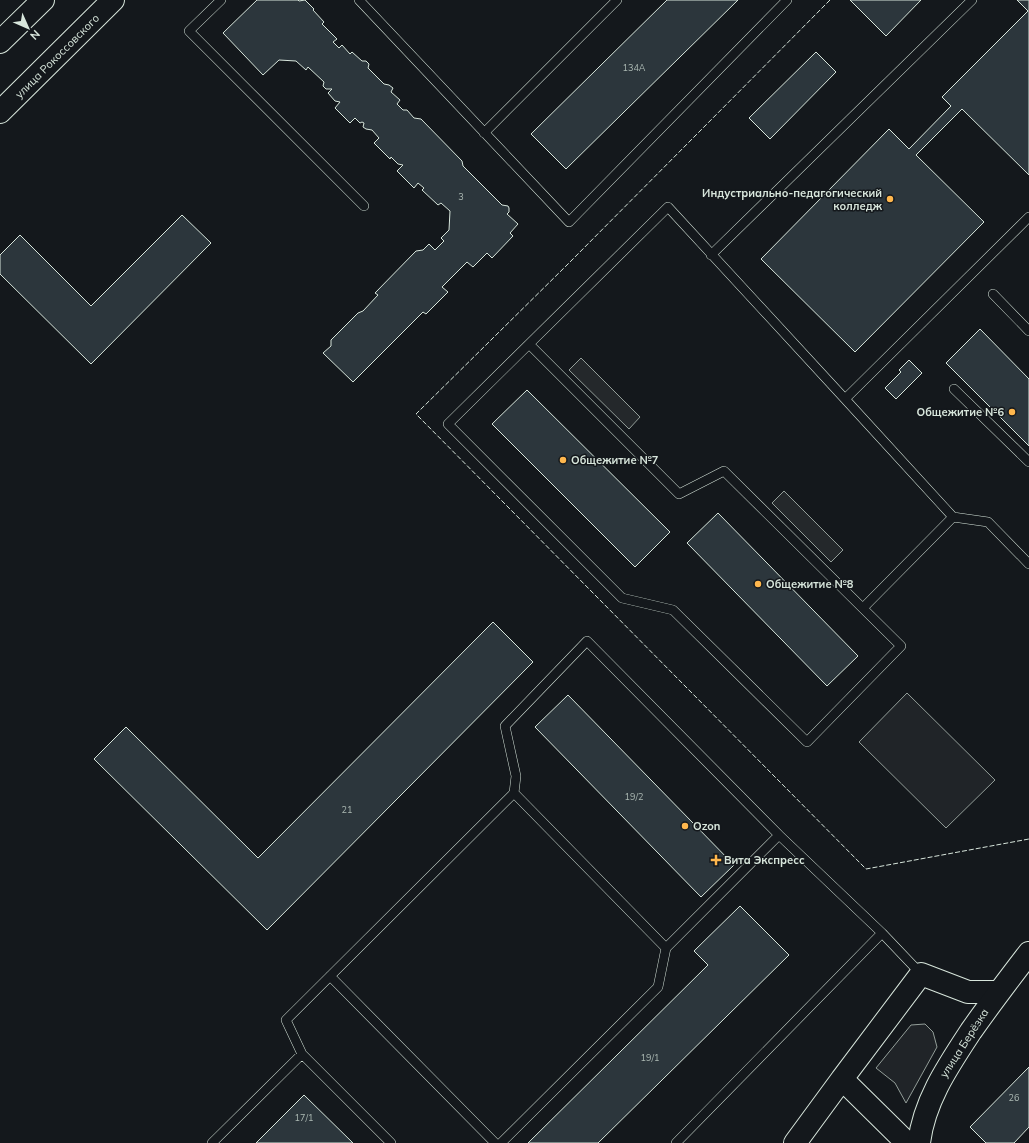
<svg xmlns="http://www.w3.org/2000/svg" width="1029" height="1143" font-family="Mulish,sans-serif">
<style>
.green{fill:#202428;stroke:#939e99}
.parking{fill:#24282b;stroke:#939e99}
.building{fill:#2c363c;stroke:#d8e6dc}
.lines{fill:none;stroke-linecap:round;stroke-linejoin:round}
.service-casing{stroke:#d8e6dc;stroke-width:10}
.tertiary-casing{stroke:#d8e6dc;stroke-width:24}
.secondary-casing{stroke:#d8e6dc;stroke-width:24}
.service{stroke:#14181c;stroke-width:9}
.tertiary{stroke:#14181c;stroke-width:22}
.secondary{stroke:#14181c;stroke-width:22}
.fence{stroke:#d8e6dc;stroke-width:1;stroke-dasharray:5 2;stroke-linecap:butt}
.poi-dot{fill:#ffb74d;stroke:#14181c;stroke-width:1.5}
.labels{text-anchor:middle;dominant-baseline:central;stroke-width:3;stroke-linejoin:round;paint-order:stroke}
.number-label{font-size:9px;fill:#adbab4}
.street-label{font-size:11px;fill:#d8e6dc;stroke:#14181c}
.poi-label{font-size:11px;font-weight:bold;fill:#d8e6dc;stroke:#14181c;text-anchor:start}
</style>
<rect width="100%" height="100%" fill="#14181c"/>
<path class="green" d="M907,693L995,780L946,828L859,742Z
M925,1024L933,1032L937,1047L906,1103L895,1083L876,1068L911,1025Z"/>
<path class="parking" d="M581,358L640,417L629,429L569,370Z
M784,491L843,550L831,562L772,503Z"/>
<path class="building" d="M257,0H298L299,1L305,0L314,9L313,10L324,22L322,24L337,39L333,42L339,48L342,45L350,54L352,52L362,61H366L369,64L368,68L384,84L389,85L393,88L391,92L400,100L397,104L403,110H407L414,118L421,119L462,161L463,166L502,205L508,206L509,208V212L507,214L518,224L510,233L513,236L492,258L487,253L473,267L467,262L442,287L448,292L426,314L423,312L353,382L323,353L331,346V340L358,313L363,311L378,295L375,293L416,251L423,250L429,244L435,250L444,241L441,238L449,230L450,211L441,203L438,205L422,190L424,188L418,183L414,188L397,171L403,165L398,164L391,157L390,159L374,143L379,138L372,130L366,129L363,127L364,123L362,122L360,123L355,118L350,123L335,108L340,102L335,101L328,93L332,89H326L323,86L324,82L308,67L306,70L296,61L279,60L263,75L223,33Z
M667,0H738L566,169L531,134Z
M850,0H921L886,36Z
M1017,0H1029V175L962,109L916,155L984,222L855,352L761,259L889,129L909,149L951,106L942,97L1028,11Z
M816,52L836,72L770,139L749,118Z
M182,215L211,243L91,364L0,274V255L20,235L91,306Z
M980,329L1029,379V446L946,363Z
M909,360L922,373L896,399L885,388L901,372L899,370Z
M527,390L670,532L635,567L492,424Z
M718,513L858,656L827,686L687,543Z
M493,622L533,662L267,930L94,759L126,727L258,858Z
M568,695L734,865L701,897L535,727Z
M740,906L789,955L598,1143H528L708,965L694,951Z
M1029,1067V1127L1014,1143H986L970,1127Z
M304,1095L353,1143H256Z"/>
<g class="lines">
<defs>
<path id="service" d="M221,0L189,31L364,206
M359,0L569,222L787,0
M484,133L617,0
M711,255L972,0
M993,294L1029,331
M529,344L679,494L724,471L901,646L807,742L673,610L622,598L448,424L668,207L845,399L1029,217
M954,389L1029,462
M845,399L953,517L988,522L1029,564
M863,608L953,517
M514,793L666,948
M330,976L495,1143
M212,1143L302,1054
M391,1143L302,1054L286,1020L514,793L516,776L505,726L587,641L779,835L882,933L921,974
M501,1143L658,987L666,948L779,835
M676,1143L882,933"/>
<path id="tertiary" d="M795,1143L842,1079
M907,1143L842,1079L921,974L968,992H998"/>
<path id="secondary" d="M0,42L43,0
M0,112L113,0
M919,1143C924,1101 948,1066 971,1031C990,1004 1009,979 1029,953"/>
</defs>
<use href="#service" class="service-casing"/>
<use href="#tertiary" class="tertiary-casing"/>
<use href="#secondary" class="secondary-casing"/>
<use href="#service" class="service"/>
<use href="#tertiary" class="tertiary"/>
<use href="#secondary" class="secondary"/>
<path class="fence" d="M830,0L568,264L416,414L866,869L1029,839"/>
</g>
<g class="poi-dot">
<circle cx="890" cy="199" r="4"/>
<circle cx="1012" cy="412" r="4"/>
<circle cx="563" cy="460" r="4"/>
<circle cx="758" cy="584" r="4"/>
<circle cx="685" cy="826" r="4"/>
<path d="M714 854h4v4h4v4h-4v4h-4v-4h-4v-4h4z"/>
</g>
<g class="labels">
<g class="number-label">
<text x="634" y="67">134А</text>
<text x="461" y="196">3</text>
<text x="634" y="796">19/2</text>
<text x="347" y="809">21</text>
<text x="650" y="1057">19/1</text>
<text x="1014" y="1097">26</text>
<text x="304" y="1117">17/1</text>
</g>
<g class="street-label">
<text transform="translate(57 56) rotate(-45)">улица Рокоссовского</text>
<text transform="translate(964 1043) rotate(-57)">улица Берёзка</text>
</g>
<g class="poi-label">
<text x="882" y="193" text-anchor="end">Индустриально-педагогический<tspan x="882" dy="13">колледж</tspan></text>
<text x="1004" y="412" text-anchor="end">Общежитие №6</text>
<text x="571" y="460">Общежитие №7</text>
<text x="766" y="584">Общежитие №8</text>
<text x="693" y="826">Ozon</text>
<text x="724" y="860">Вита Экспресс</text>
</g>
</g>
<g transform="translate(28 28) rotate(135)" stroke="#14181c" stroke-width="3" paint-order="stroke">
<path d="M0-3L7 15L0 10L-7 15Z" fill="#d8e6dc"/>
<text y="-6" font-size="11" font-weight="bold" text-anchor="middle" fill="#d8e6dc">N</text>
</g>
</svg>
